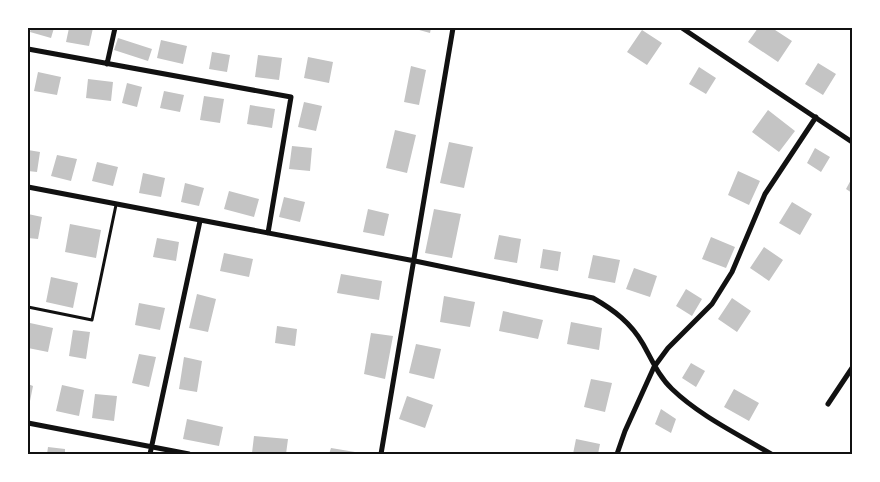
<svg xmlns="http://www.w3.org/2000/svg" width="880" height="482" font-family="Mulish,sans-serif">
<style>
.building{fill:#c4c4c4}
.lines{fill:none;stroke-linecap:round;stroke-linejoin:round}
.service{stroke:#111;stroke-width:3}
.minor{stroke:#111;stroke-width:5}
.neatline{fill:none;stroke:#111;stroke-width:2}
</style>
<rect width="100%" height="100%" fill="#fff"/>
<path class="building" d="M31,28H54L51,38L30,32Z
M69,28H93L89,46L66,42Z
M412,28H431L430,33Z
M758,28H772L792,41L778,62L748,42Z
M642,30L662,43L647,65L627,52Z
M118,38L152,49L148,61L114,50Z
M161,40L187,46L183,64L157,58Z
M212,52L230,55L227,72L209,69Z
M258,55L282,58L279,80L255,77Z
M308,57L333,62L329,83L304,78Z
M818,63L836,74L823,95L805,84Z
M411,66L426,70L419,105L404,102Z
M699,67L716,78L706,94L689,84Z
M38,72L61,77L57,95L34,91Z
M88,79L113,82L111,101L86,98Z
M127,83L142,87L137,107L122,103Z
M164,91L184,95L180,112L160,108Z
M204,96L224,99L220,123L200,120Z
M304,102L322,106L316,131L298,127Z
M250,105L275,109L272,128L247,124Z
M768,110L795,131L779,152L752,132Z
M395,130L416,135L407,173L386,168Z
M449,142L473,147L464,188L440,183Z
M292,146L312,148L310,171L289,169Z
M815,148L830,157L821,172L807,163Z
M28,150L40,152L37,172L28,171Z
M57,155L77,159L71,181L51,176Z
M97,162L118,167L113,186L92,181Z
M738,171L760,181L749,205L728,195Z
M143,173L165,178L161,197L139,193Z
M852,178V193L846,189Z
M185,183L204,188L199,206L181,202Z
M229,191L259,199L254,217L224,209Z
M284,197L305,202L300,222L279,217Z
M792,202L812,214L800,235L779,223Z
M368,209L389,214L384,236L363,232Z
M434,209L461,214L452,258L425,253Z
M28,214L42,217L38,239L28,238Z
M70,224L101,230L96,258L65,252Z
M499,235L521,239L517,263L494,259Z
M711,237L735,247L726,268L702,259Z
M157,238L179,242L176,261L153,257Z
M764,247L783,260L769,281L750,268Z
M543,249L561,252L558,271L540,268Z
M224,253L253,259L249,277L220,271Z
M593,255L620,260L615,283L588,278Z
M634,268L657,276L650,297L626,289Z
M341,274L382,281L379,300L337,293Z
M51,277L78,283L73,308L46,302Z
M686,289L702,299L692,316L676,306Z
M197,294L216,299L208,332L189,328Z
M444,296L475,302L470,327L440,322Z
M732,298L751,311L737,332L718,319Z
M139,303L165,308L160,330L135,325Z
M503,311L543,320L538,339L499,331Z
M571,322L602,328L599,350L567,344Z
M30,323L53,328L48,352L28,348Z
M277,326L297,329L295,346L275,343Z
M73,330L90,332L86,359L69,356Z
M371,333L393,336L385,379L364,374Z
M416,344L441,349L434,379L409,373Z
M139,354L156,357L149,387L132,383Z
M184,357L202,361L197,392L179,389Z
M691,363L705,371L696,387L682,378Z
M591,379L612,383L605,412L584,407Z
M28,384L33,386L29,406L28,405Z
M62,385L84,390L79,416L56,411Z
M734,389L759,403L749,421L724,407Z
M95,394L117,396L114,421L92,418Z
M407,396L433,405L425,428L399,419Z
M661,409L676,419L671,433L655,424Z
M187,419L223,427L219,446L183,439Z
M254,436L288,439L286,454L252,453Z
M576,439L600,444L598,454H573Z
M48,447L65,449V454H47Z
M331,448L355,452L354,454H329Z"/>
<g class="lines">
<path class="service" d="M28,307L92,320L116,205"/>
<path class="minor" d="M682,28L852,142
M28,49L291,97L268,233
M107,64L115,28
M28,187L415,261L593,298C614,310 631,323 643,344C652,360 659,377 672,389C700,416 738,434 771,454
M828,404L852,368
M28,423L189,454
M150,454L200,221
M381,454L453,28
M617,454L625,431L654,367L668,348L712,304L732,272L765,194L816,117"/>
</g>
<rect width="880" height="482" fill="none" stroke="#ffffff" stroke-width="58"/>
<rect x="29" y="29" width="822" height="424" class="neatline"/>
</svg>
